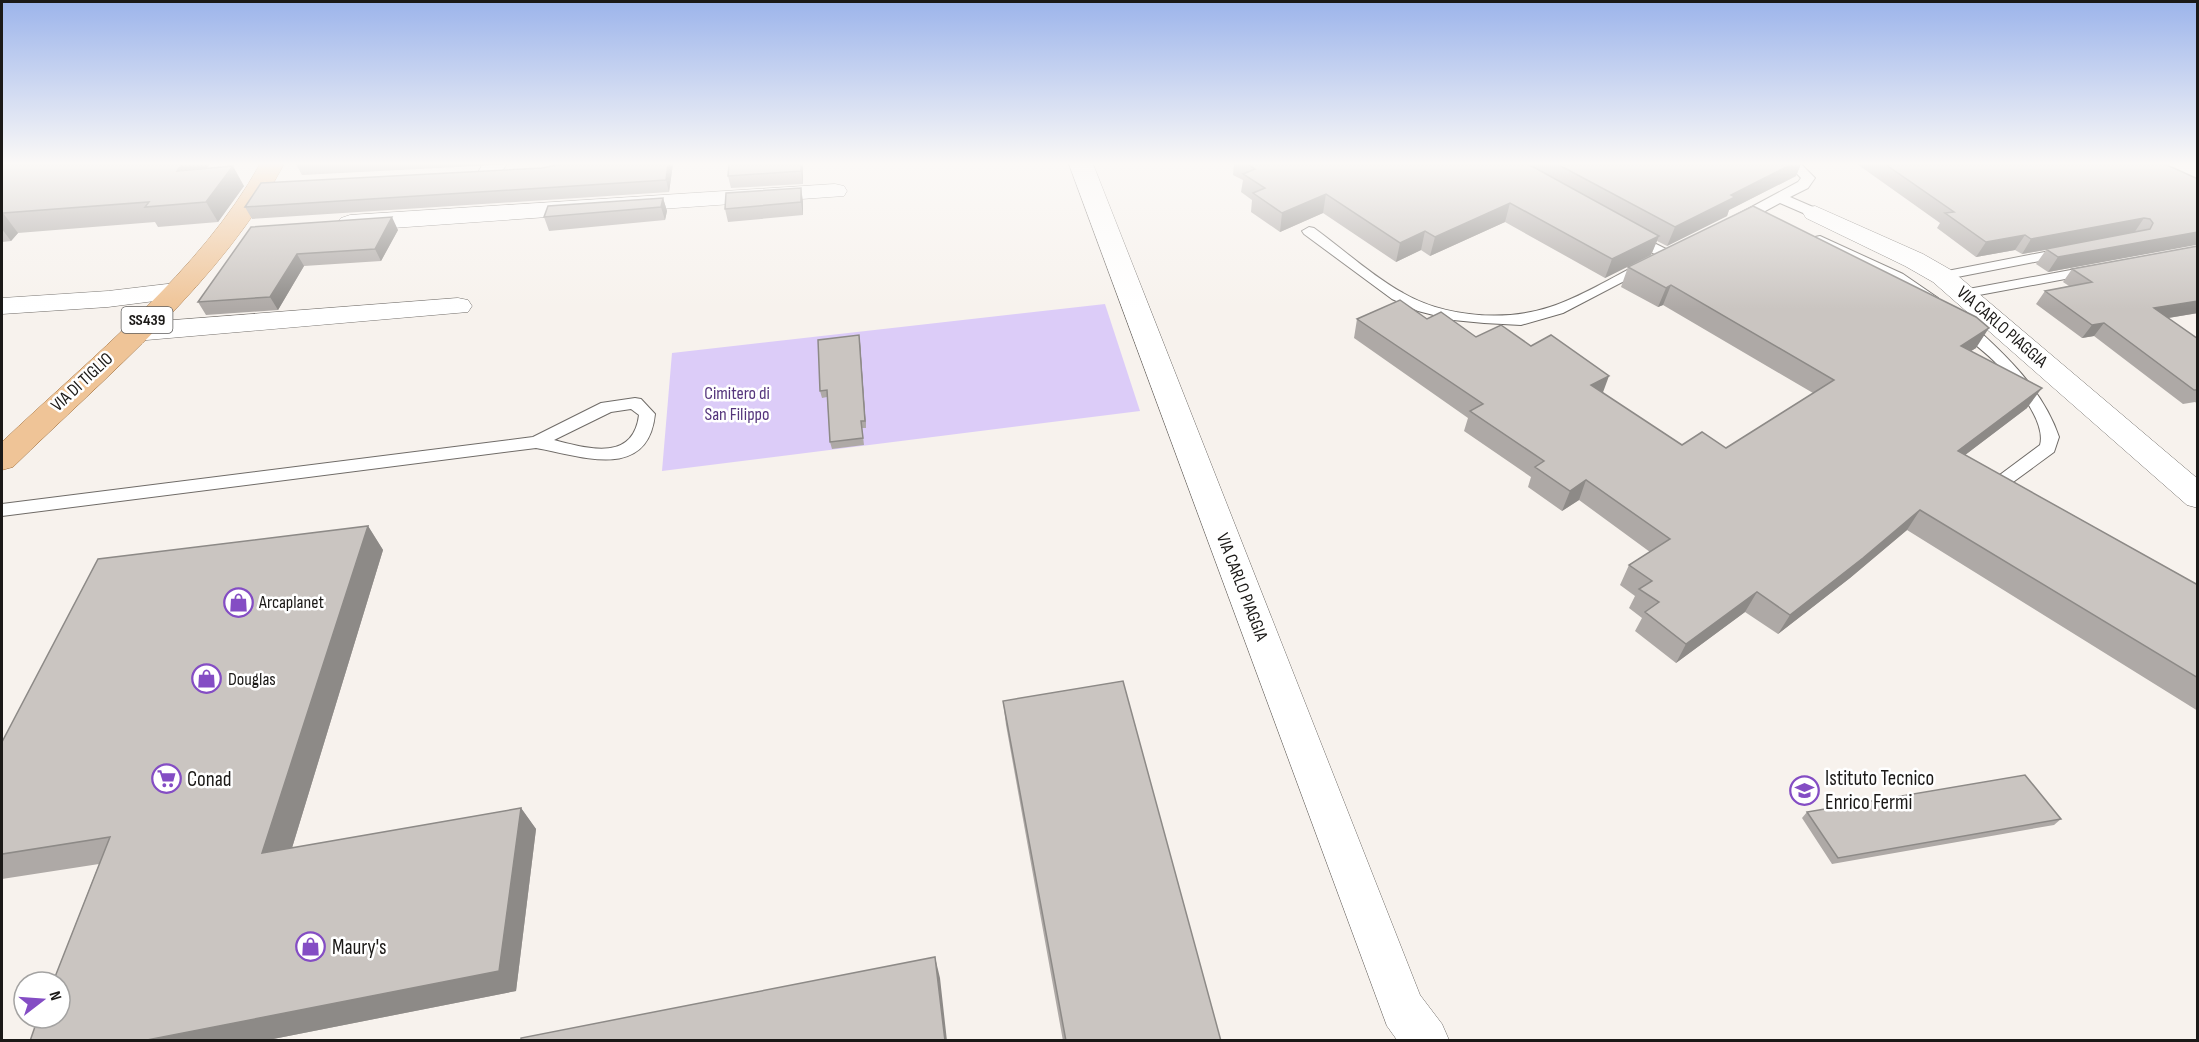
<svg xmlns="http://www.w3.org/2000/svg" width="2199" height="1042" font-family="'Sofia Sans Condensed',sans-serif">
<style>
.green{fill:#dcccf8}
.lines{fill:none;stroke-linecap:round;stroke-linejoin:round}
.service-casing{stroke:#6f6b67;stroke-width:2}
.minor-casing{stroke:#6f6b67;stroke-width:1}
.tertiary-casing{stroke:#6f6b67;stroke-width:1}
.primary-casing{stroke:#9e6f3d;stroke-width:1}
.service{fill:#fff;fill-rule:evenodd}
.minor{fill:#fff;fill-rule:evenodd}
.tertiary{fill:#fff;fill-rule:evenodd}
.primary{fill:#efc497;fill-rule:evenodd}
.wall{fill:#aea9a6}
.shaded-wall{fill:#8d8a87}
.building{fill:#cac5c1;stroke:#8d8a87;stroke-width:1.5}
.labels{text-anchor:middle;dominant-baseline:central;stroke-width:5;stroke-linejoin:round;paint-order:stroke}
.shield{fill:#fff;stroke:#5f5e5d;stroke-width:1.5}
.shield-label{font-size:16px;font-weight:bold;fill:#1b1917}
.street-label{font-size:18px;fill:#1b1917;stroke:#fff}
.park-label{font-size:18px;fill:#55357c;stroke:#fff}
.poi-label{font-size:18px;fill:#1b1917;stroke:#fff;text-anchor:start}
.near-poi-label{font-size:21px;fill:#1b1917;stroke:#fff;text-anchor:start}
</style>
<rect width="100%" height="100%" fill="#f7f2ed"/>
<path class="green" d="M1105,304L1140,411L662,471L672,353Z"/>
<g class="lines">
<defs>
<path id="service" d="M1788,164H1801L1815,178L1808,188L1790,197L1820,210L1822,213L1820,216H1810L1780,203L1743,223H1733L1731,220L1733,217L1798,182L1801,178Z
M1309,227L1314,228C1343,249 1372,276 1403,293C1444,317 1505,322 1550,307C1579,298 1613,277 1641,263H1651L1653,266L1563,313L1521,325L1484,323L1453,320L1418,311L1392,299L1304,234L1302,231Z
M1632,232L1672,252L1674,255L1667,259L1662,258L1627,239L1625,236Z
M1820,236L1903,274L1938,298L1931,302L1926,301L1893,280L1815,243L1813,240L1815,237Z
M2065,248L2072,252L2070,255L1942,280L1935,276L1942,272Z
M2092,266L2097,267L2099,270L2097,273L1963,298L1956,294L1963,290Z
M1964,320L1969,322C2006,355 2043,390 2059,437L2054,452L2009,485H1997L1994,481L1997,477L2040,445C2047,421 2011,378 1994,361C1982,349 1966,339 1956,325Z
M635,398L641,399L655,414C648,483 578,455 536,448L2,516V504L533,437L601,403ZM631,409L639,415C633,463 586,448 554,440L611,412Z"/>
<path id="minor" d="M483,164H507L497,179L489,181L481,179L477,174Z
M835,184L844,186L847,191L844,196L350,231L341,228L337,223L341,218L350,215Z
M1815,206L1923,254L1951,270L2198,479V508L2187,505L1933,282L1905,266L1806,218L1803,213L1806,208Z
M176,283L186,285L189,291L186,297L108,307L2,314V298L108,291Z
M458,298L468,300L472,306L468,312L135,341L125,338L121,332L125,326L135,323Z"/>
<path id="tertiary" d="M1069,164H1093L1420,995L1442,1024L1449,1040H1397L1387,1026Z"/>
<path id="primary" d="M260,164H284C224,279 106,376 13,467L2,470V442C90,358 201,271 260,164Z"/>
</defs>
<use href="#service" class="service-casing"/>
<use href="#minor" class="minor-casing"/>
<use href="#tertiary" class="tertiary-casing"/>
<use href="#primary" class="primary-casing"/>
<use href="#service" class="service"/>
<use href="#minor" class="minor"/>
<use href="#tertiary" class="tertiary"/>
<use href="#primary" class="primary"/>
</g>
<path class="wall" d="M2,164H210L206,168L244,186L218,222L158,227L155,222L18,233L11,241L2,242Z
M296,164H514L302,175Z
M673,164L669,192L252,219L245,207Z
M803,164V184L731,188L728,176Z
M1233,164H1528L1530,165V164H1801L1796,176L1729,210L1727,216L1667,246L1657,241L1651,255L1605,278L1505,222L1430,256L1421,250L1396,262L1323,213L1280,232L1251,212L1252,200L1241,192L1243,180L1233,175L1234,165Z
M1857,164H2165L2198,179V244L2048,272L2036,264L2046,250L2022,254L2015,250L1976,257L1937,228L1940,223Z
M663,198L667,211L665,220L549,231L544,217Z
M803,201V215L728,222L725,209Z
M251,227L398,230L381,261L304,266L278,310L206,315L198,302Z
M2198,246V313L2168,318L2198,339V404L2195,402L2183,404L2094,336L2082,338L2036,304L2045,291L2069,286L2063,282L2072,269Z
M1628,267L1976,348L1971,351L2027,408L1965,455L2198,585V711L1907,530L1850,578L1778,634L1745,612L1676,663L1635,631L1642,618L1629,608L1635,596L1620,585L1629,565L1650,552L1579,500L1562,511L1528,487L1531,477L1464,431L1468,418L1354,338L1357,319H1427L1476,337L1602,393L1682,445L1726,448L1813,393L1663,305L1658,307L1621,287Z
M860,342L866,428H862L864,445L832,449L830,442L827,397L822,398L820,391Z
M368,526L383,550L292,848L521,808L536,829L516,991L263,1041H30L99,864L2,879V742Z
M1003,701L1221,1041H1063L1006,725Z
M1807,812L2061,819L2054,825L1832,864L1802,818Z"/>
<path class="shaded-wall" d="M182,164H210L188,190L177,171Z
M668,164H673L669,192L666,180Z
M801,164H803V184L801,171Z
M1792,164H1801L1796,176L1729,210L1727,216L1667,246L1675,227L1731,195Z
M233,166L244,186L218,222L206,202Z
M801,188L803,201V215L801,202Z
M1326,194L1323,213L1280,232L1282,213Z
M663,198L667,211L665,220L661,207Z
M1510,203L1505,222L1430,256L1435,237Z
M3,213L18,233L11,241L2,229V215Z
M392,217L398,230L381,261L375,249Z
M2144,218L2134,233L2022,254L2031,239Z
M1425,231L1421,250L1396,262L1400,243Z
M2198,232V244L2196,245L2048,272L2058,257Z
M2025,235L2015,250L1976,257L1986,242Z
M1659,236L1651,255L1605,278L1612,259Z
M297,254L304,266L278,310L270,297Z
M1671,285L1663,305L1658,307L1666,288Z
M2198,301V313L2144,322L2154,308Z
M2104,323L2094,336L2082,338L2092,325Z
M1989,328L1976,348L1948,365L1961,346Z
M859,335L860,342L866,428L865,421Z
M1609,376L1602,395L1591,385Z
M2042,388L2027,408L1944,471L1958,451Z
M1586,480L1579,500L1562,511L1570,491Z
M1920,510L1907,530L1850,578L1778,634L1790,615Z
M368,526L383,550L284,874L262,853Z
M1757,592L1745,612L1676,663L1686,644Z
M521,808L536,829L516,991L263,1041H142Z
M935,957L940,978L947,1041H945Z"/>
<path class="building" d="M2,164H182L177,171L233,166L206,202L145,207L149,202L3,213L2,215Z
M561,164H668L666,180L245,207L261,183L542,168Z
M729,164H801V171L728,176Z
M1247,164H1528L1659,236L1612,259L1510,203L1435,237L1425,231L1400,243L1326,194L1282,213L1253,193L1265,188L1243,174L1255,169Z
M1557,164H1792L1731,195L1735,197L1675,227Z
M1885,164H2165L2198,179V232L2058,257L2046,249L2150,229L2153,223L2150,219L2144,218L2031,239L2025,235L1986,242L1945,213L1954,212Z
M801,188V202L725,209L726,193Z
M663,198L661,207L544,217L548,206Z
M1753,206L1976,317L1989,328L1961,346L2042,388L1958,451L2198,585V678L1920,510L1863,558L1790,615L1757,592L1686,644L1645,612L1659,602L1639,589L1652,581L1629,565L1670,539L1586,480L1570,491L1535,467L1544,461L1470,411L1483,404L1357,319L1400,300L1427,319L1441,312L1476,337L1501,325L1531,346L1551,335L1609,376L1591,385L1682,445L1702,432L1726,448L1834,380L1671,285L1666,288L1628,267Z
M392,217L375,249L297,254L270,297L198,302L251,227Z
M2198,246V301L2154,308L2198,339V390H2194L2104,323L2092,325L2045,291L2092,282L2072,269Z
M859,335L865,421H861L863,438L830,442L827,390L820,391L818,340Z
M368,526L262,853L521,808L499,971L142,1041H30L38,1018H60V982H53L110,837L2,854V742L98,559Z
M1123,681L1221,1041H1066L1003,701Z
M2025,775L2061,819L1838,858L1807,812Z
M935,957L945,1041H521V1038Z"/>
<linearGradient id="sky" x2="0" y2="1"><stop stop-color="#9cb4eb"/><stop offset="0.53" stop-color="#fbf9f7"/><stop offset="1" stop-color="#fbf9f7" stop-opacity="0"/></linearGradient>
<rect width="2199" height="309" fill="url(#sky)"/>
<defs>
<symbol id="shop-ring" viewBox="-11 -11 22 22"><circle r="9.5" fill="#fff" stroke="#844dc4" stroke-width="1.5"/><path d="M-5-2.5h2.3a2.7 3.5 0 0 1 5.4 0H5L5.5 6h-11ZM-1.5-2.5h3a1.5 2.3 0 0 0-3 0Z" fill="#844dc4"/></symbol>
<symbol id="supermarket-ring" viewBox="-11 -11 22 22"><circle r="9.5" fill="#fff" stroke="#844dc4" stroke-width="1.5"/><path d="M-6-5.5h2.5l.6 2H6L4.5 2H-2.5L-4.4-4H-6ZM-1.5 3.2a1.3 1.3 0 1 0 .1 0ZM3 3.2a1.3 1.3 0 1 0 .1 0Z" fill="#844dc4"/></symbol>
<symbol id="school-ring" viewBox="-11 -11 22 22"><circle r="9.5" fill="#fff" stroke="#844dc4" stroke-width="1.5"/><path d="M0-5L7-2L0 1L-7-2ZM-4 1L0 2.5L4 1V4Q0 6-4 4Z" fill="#844dc4"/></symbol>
</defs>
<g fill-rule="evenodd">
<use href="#shop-ring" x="222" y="586" width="33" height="33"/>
<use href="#shop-ring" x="190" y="662" width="33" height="33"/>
<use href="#supermarket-ring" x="150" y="762" width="33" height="33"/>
<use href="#school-ring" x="1788" y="774" width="33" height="33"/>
<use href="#shop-ring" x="294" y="930" width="33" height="33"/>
</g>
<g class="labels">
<rect class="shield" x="121.5" y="307" width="51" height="26" rx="4.5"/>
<g class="shield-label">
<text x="147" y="320">SS439</text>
</g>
<g class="street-label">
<text transform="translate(2002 327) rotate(41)">VIA CARLO PIAGGIA</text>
<text transform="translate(82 382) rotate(-43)">VIA DI TIGLIO</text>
<text transform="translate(1242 587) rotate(69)">VIA CARLO PIAGGIA</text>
</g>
<g class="park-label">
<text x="737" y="393">Cimitero di<tspan x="737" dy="21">San Filippo</tspan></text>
</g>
<g class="poi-label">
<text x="259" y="602">Arcaplanet</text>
<text x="228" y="679">Douglas</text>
</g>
<g class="near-poi-label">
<text x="1825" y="778">Istituto Tecnico<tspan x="1825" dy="24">Enrico Fermi</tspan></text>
<text x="187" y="779">Conad</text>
<text x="332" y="947">Maury's</text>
</g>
</g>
<rect width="2199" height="1042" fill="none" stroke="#1b1917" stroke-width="6"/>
<g transform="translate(42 1000) rotate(73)"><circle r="28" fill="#ffffff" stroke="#a4a3a2" stroke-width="1.5"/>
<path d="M0-4.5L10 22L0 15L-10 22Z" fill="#844dc4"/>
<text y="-9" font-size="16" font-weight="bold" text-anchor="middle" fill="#1b1917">N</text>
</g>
</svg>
